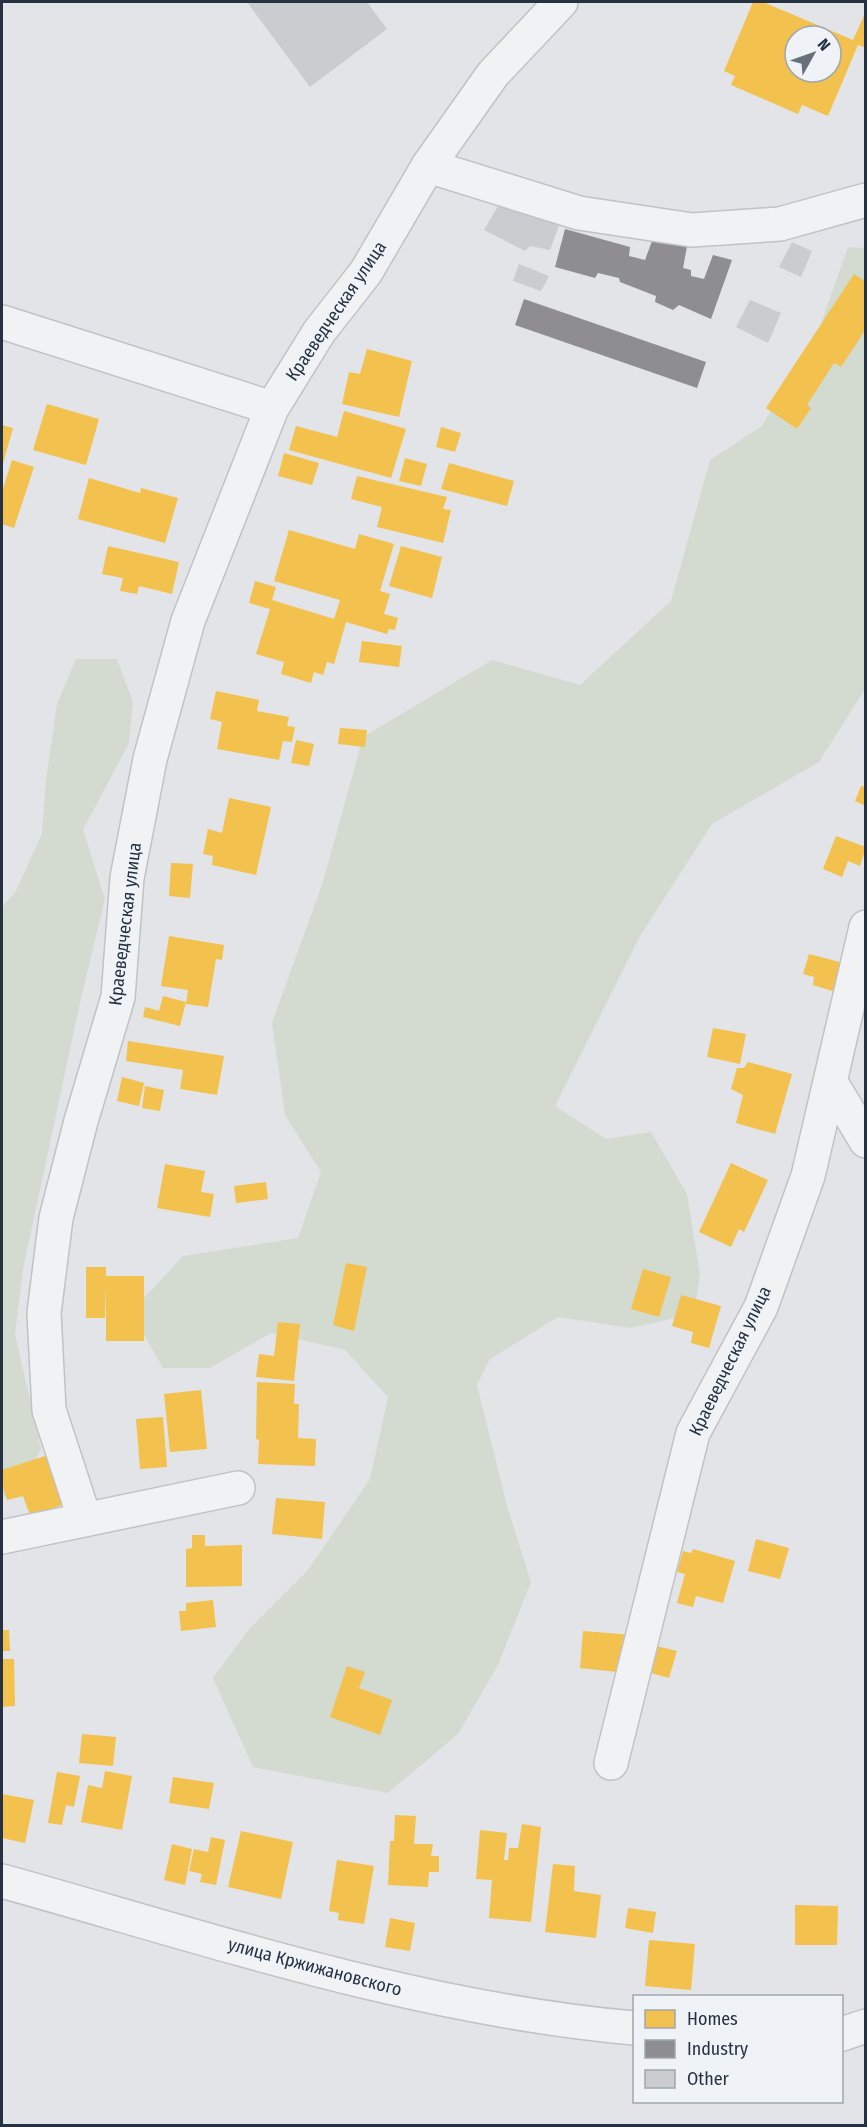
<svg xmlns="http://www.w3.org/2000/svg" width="867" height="2127" font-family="'Fira Sans Condensed',sans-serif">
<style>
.green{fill:#d3dbd1}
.homes{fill:#f2c14e;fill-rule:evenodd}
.industry{fill:#8d8d92}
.building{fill:#cacccf}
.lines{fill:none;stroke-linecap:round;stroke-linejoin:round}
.minor-casing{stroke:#c0c2c5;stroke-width:36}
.minor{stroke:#f1f2f3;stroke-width:33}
.labels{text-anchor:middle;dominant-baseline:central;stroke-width:6;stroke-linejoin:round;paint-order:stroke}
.street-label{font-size:18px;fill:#263242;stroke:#eff3f7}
</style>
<rect width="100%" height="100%" fill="#e2e4e7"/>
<path class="green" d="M848,247L865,248V689L819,762L712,824L640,936L555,1106L606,1139L651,1132L687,1194L700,1274L694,1314L630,1328L558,1317L490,1359L477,1385L507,1506L531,1582L498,1665L458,1734L388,1793L253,1767L213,1678L250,1628L308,1570L370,1479L388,1397L345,1350L271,1333L210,1368H163L131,1312L183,1256L298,1238L321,1172L285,1115L272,1023L323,882L363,737L492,660L580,685L671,601L710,460L762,426L820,326Z
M76,659H117L133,702L129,743L83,830L105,899L81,998L23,1269L15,1334L41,1449L18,1491L2,1497V907L15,893L42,834L46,780L57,704Z"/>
<path class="homes" d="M753,2H763L853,40L866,11V48L858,45L828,116L802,105L798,114L731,85L735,76L724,71ZM795,36H831V72H795Z
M854,274L866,282V329L841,367L834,363L807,405L811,408L797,429L766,408Z
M367,349L412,361L399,417L342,404L349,372L360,374Z
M47,404L99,419L86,465L33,450Z
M344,411L406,429L391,478L289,450L296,426L337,437Z
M2,425L13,428L2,467Z
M441,427L461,433L455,452L436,447Z
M284,453L319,463L312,485L278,476Z
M405,458L427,464L421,486L399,481Z
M12,460L34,467L14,528L2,524V492Z
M449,463L514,481L507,506L441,489Z
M357,476L447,497L443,509L451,510L443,543L377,527L382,507L351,499Z
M89,478L140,493L141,488L178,498L165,543L78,519Z
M289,530L355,549L359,534L394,544L380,591L390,594L384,614L398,618L395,630L389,629L387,634L346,622L334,664L327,662L323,675L314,672L311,683L281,674L284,662L256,654L270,609L249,603L255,581L276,587L272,600L334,619L340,600L274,581Z
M108,546L179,562L172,594L139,586L137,594L120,591L123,578L102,574Z
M401,546L442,557L432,598L389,586Z
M362,641L402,646L399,667L359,662Z
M216,691L259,700L257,711L289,717L287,726L295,727L292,742L283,741L279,760L217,749L222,722L210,719Z
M340,728L367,730L365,747L338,744Z
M296,740L314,744L309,766L291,763Z
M861,786L866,787V806L855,801Z
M229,798L271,807L256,875L212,865L213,856L203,854L208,829L222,833Z
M836,836L866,847L860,866L848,861L842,877L823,869Z
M171,863L193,864L190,898L169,896Z
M169,936L224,945L222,960L216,959L208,1007L186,1004L188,990L161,986Z
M809,954L843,963L836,992L813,985L814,977L803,974Z
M163,996L186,1002L180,1026L143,1017L145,1007L159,1011Z
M713,1028L746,1034L740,1064L707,1057Z
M128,1041L224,1056L217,1095L180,1089L183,1070L126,1061Z
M748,1062L792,1074L775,1134L736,1123L743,1095L731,1089L737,1068H744Z
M122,1077L144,1083L139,1106L117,1101Z
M145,1086L164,1090L160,1111L142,1108Z
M731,1163L768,1180L744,1232L739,1229L731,1247L699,1232Z
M165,1164L205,1171L201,1192L214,1194L210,1217L157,1208Z
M266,1182L268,1199L236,1203L234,1186Z
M346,1263L367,1267L354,1331L333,1325Z
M86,1267H106V1276H144V1341H106V1283L105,1318H86Z
M643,1269L671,1277L659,1317L631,1309Z
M681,1295L721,1306L709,1348L691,1343L693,1332L672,1326Z
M278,1322L300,1324L294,1381L256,1377L259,1354L274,1356Z
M257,1382L295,1384L294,1404H299L298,1438L316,1439L315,1466L258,1464L259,1440L256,1439Z
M201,1390L207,1449L170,1452L164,1394Z
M163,1417L167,1467L140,1469L136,1419Z
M57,1452L73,1502L30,1515L23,1496L7,1500L2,1483V1470Z
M276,1498L325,1502L322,1539L272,1534Z
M192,1535H205V1546L242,1545V1586L186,1587V1549L192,1548Z
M756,1539L789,1548L780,1579L748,1571Z
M693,1549L735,1561L723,1603L696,1596L693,1607L677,1603L685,1574L677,1572L683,1551L691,1553Z
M213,1600L216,1627L181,1631L179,1611H186V1603Z
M2,1630H9L10,1651H2Z
M583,1631L633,1635L627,1673L580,1668Z
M648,1644L677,1651L669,1678L640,1670Z
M2,1659H14L15,1706L2,1707Z
M347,1666L365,1672L359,1688L392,1700L380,1735L330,1717Z
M82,1734L116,1737L113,1766L79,1763Z
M105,1771L132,1776L122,1830L81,1822L88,1785L102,1788Z
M57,1772L80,1776L74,1807L66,1805L62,1825L48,1823Z
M173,1777L214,1783L209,1809L169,1803Z
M2,1794L34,1800L25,1843L2,1838Z
M395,1815L416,1816L414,1844H433L431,1856H439V1872H429L428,1887L388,1885L390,1841H394Z
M522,1824L541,1827L531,1922L489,1918L492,1880L476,1879L480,1830L507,1833L504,1860H508L509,1848H518Z
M241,1831L293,1842L281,1899L228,1887Z
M211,1837L225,1840L216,1885L200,1882L202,1874L189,1871L194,1849L208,1852Z
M172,1844L192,1849L185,1885L164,1880Z
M337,1860L374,1866L364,1924L338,1920L339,1913L329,1911Z
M553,1864L575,1866L574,1891L601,1895L596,1938L545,1932Z
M795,1905L838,1906L837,1945H795Z
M628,1908L656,1912L653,1933L625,1928Z
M390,1918L415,1923L410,1951L385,1947Z
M649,1940L695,1944L691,1990L645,1986Z"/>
<path class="industry" d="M565,229L630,247L629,256L645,260L655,233L688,241L683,268L691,270V276L704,279L713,255L732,260L711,319L679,305L673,310L655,302L656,296L620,282L619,278L598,273L595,278L555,267Z
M524,299L706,362L697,388L515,325Z"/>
<path class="building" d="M247,2H367L387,29L310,87Z
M499,204L561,220L550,250L530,246L525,251L484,230Z
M792,242L812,251L801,277L779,267Z
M519,264L549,276L541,291L513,281Z
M750,300L781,313L768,343L736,327Z"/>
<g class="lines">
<defs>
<path id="minor" d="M428,166L579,213L692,230L780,224L866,200
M2,322L272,408
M830,1081L866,1141
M85,1520L49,1410L44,1313L56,1218L81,1121L118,997L127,878L150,759L188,621L272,408L319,332L366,272L428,166L493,74L561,2
M2,1537L238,1488
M611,1763L693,1433L761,1307L808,1176L866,927
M2,1881C210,1939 418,2009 634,2028
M842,2034L866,2026"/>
</defs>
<use href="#minor" class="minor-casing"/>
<use href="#minor" class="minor"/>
</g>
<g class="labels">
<g class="street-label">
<text transform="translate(336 311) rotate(-56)">Краеведческая улица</text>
<text transform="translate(125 924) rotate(-83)">Краеведческая улица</text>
<text transform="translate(730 1361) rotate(-64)">Краеведческая улица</text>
<text transform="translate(315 1967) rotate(15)">улица Кржижановского</text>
</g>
</g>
<rect width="867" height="2127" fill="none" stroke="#263242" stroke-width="6"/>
<rect x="633" y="1995" width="210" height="108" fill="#eff3f7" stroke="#9fa6af" stroke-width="1.5"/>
<rect x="645" y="2010" width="30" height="18" fill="#f2c14e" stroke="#9fa6af" stroke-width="1.5"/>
<text x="687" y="2025" font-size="18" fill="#263242">Homes</text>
<rect x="645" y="2040" width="30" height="18" fill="#8d8d92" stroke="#9fa6af" stroke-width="1.5"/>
<text x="687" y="2055" font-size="18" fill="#263242">Industry</text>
<rect x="645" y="2070" width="30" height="18" fill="#cacccf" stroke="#9fa6af" stroke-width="1.5"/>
<text x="687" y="2085" font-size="18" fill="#263242">Other</text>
<g transform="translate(813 54) rotate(50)"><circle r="28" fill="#eff3f7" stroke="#9fa6af" stroke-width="1.5"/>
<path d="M0-4.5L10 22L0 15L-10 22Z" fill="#68707c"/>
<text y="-9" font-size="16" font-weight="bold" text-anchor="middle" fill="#263242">N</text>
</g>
</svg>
